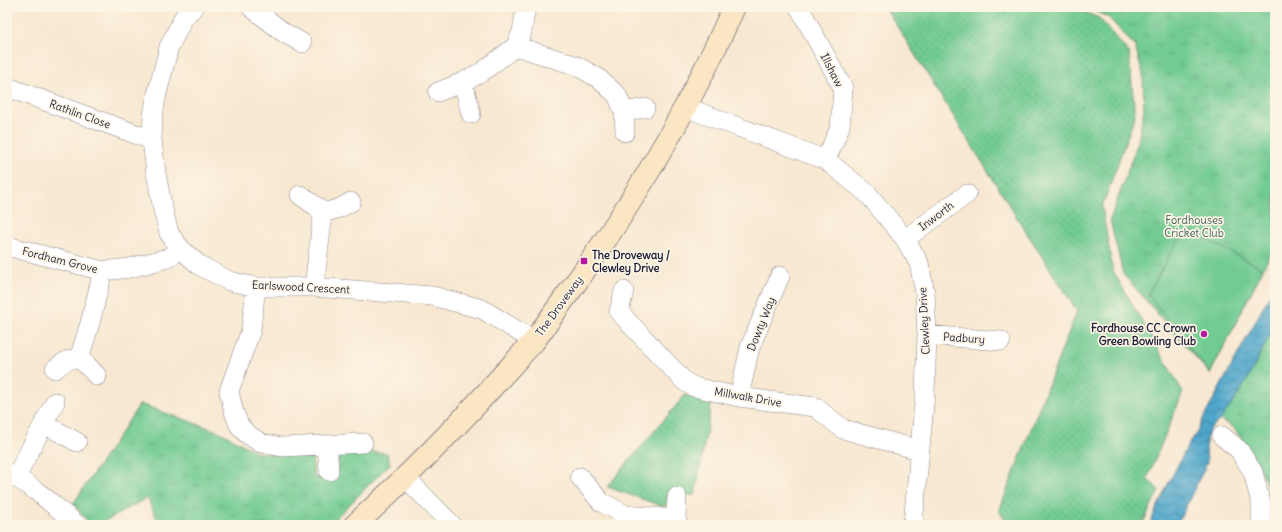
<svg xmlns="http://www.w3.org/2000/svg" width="1282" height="532" font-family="Delius,sans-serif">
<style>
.grass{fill:url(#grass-dots);stroke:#4a7666}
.park{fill:url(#park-tufts);stroke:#4a7666}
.garden{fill:#71cb92;stroke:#4a7666}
.water{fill:url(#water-waves);stroke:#386482}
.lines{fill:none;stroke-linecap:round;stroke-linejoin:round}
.street-casing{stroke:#8d8586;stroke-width:20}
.secondary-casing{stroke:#8d8586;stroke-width:24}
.street{stroke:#fff;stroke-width:19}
.secondary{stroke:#fbe6c4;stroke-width:22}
.poi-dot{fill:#b5179e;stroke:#fcf5e5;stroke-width:1.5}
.labels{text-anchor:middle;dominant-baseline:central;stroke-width:3.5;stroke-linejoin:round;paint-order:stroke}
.street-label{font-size:11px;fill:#22223b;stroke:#fcf5e5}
.park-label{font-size:11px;fill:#3e5d59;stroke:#fcf5e5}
.poi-label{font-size:11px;font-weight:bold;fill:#22223b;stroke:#fcf5e5;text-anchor:start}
</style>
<defs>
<pattern id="grass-dots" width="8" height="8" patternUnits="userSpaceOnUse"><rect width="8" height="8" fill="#71cb92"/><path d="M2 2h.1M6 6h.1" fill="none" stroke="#62ae7f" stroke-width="1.8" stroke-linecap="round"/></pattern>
<pattern id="park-tufts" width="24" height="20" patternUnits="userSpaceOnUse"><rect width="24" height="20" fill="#71cb92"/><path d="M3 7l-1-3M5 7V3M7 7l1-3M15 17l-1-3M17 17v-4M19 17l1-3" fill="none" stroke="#62ae7f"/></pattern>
<pattern id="water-waves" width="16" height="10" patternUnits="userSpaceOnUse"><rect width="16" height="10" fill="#4da6ca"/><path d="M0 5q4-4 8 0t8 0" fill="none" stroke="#4087a5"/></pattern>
</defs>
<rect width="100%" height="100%" fill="#fcf5e5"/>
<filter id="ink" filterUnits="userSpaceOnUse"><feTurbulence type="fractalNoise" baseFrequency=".025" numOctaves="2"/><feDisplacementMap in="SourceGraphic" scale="8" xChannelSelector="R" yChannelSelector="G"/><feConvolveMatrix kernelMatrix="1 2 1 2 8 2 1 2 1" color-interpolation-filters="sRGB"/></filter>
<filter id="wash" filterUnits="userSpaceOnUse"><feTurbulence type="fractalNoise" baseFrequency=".012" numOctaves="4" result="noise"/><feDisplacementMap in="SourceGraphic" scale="16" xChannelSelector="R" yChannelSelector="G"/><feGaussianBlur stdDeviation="0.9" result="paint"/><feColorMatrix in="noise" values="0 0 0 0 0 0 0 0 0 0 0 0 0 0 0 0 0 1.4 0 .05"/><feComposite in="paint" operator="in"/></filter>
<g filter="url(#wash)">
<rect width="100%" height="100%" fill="#f8e8d1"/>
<path class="grass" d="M885,7H1072L1099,18L1129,53L1135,116L1102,207L1113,271L1183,392L1147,479L1159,490L1142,525H1009L999,511L1077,311L1019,221Z
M685,395L712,401L695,495H687L670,490L665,507L607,487Z"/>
<path class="park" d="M1087,7H1275V245L1210,374L1123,274L1110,220L1138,142L1144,109L1143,74L1135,46L1109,18Z
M1275,311V495H1272L1251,452L1233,427L1220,420L1232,404L1246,382L1275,325L1272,317Z
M140,404L220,432L258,453L312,456L314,477L336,478L340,450L387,453L390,464L329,525H160L147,498L98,525H91L73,504Z"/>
<path class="garden" d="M1191,231L1263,269L1210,374L1148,294L1177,242Z"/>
<path class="water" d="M1275,285V311L1272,317L1275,325L1246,382L1232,404L1220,420L1210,429L1206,440L1207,463L1177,525H1149L1168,484L1187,447L1197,432L1204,417Z"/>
</g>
<g filter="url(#ink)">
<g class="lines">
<defs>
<path id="street" d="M194,7L184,17L169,47L157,94L153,115L152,140L156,173L163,210L169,233L180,248L199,265L229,281L256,287H314L432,296L482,309L534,341
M251,7L283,32L302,43
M799,7L843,88L840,127L826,160
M516,46L577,66L598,78L617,95L624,112L625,132
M463,82L471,114
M7,87L152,140
M438,92L463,82L482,72L516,46L522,32L526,7
M685,107L826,160L868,194L905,239L919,263L925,293L927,335L925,394L913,525
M624,112L645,108
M300,195L317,207L323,213L340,208L351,202
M905,239L967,194
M7,246L103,271L130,268L168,258L180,248
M256,287L251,330L229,391L233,409L239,425L247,434L261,443L282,447L363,443
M314,287L323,213
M624,291L619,312L684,381L694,387L739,397L815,407L843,429L919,450
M927,335L1001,341
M79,359L90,323L103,271
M55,369C76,352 80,357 97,376
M739,397L750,347L780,276
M44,424L77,442
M1222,436L1239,450L1253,472L1261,503V525
M327,445L329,471
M7,473C31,484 56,507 77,525
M16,477L55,402
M580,477L601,502L626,515L676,519L678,525
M406,478L452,525
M676,519L677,497"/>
<path id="secondary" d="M355,525C406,478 455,429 501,377C512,365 523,353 534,341C546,325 558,307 570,291C634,202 690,107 734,7"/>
</defs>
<use href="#street" class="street-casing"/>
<use href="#secondary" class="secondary-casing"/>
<use href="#street" class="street"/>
<use href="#secondary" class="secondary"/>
</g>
</g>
<g class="poi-dot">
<rect x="580" y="257" width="8" height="8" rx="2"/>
<circle cx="1204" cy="334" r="4"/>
</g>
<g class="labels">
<g class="street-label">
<text transform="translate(832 70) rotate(63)">Illshaw</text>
<text transform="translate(80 114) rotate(20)">Rathlin Close</text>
<text transform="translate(936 216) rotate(-37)">Inworth</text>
<text transform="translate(60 260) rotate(14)">Fordham Grove</text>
<text transform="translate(301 287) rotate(3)">Earlswood Crescent</text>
<text transform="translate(559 306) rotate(-54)">The Droveway</text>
<text transform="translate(924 321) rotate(-93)">Clewley Drive</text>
<text transform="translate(761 324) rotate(-68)">Dowty Way</text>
<text transform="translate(964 338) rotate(4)">Padbury</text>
<text transform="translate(748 397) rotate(10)">Millwalk Drive</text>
</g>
<g class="park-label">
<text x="1194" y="220">Fordhouses<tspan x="1194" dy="13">Cricket Club</tspan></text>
</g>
<g class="poi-label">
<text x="592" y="255">The Droveway /<tspan x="592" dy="13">Clewley Drive</tspan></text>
<text x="1196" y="328" text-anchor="end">Fordhouse CC Crown<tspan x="1196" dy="13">Green Bowling Club</tspan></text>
</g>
</g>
<rect width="1282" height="532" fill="none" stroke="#fcf5e5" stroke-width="24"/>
</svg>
